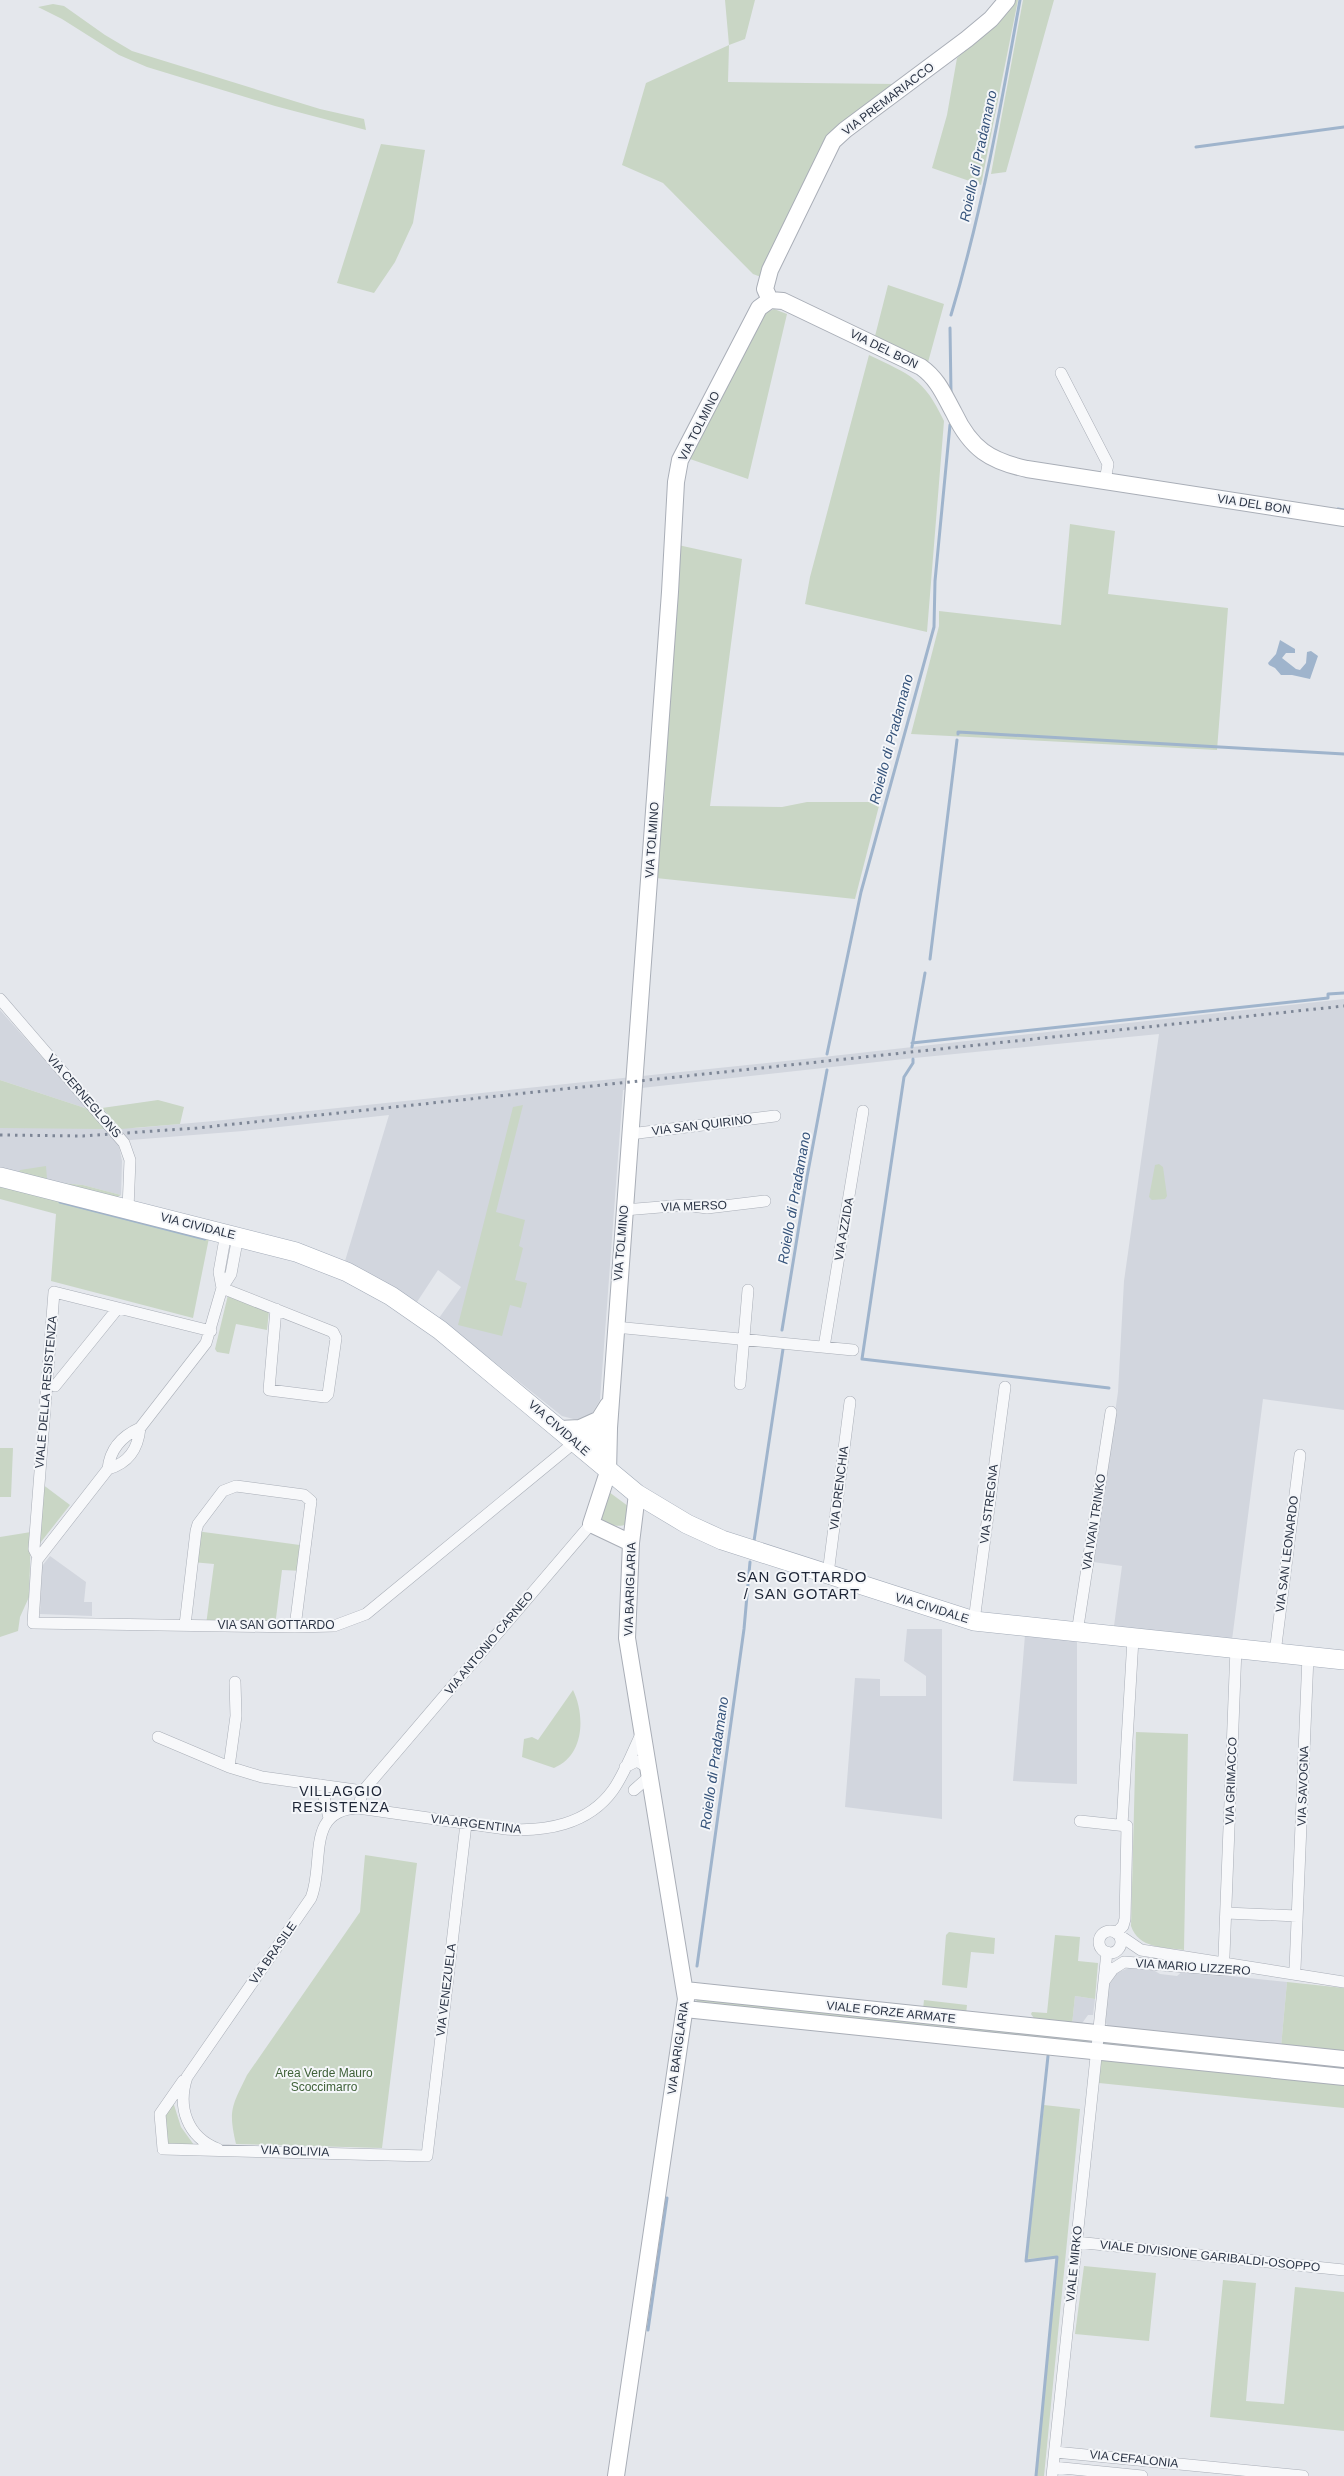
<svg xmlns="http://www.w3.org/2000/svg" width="1344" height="2476" font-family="Helvetica,sans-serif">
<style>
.built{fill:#d2d6de}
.green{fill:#c9d6c5}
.water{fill:#9fb4cc}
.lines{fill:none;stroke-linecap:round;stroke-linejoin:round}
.stream{stroke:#9fb4cc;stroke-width:3}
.street-casing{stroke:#a9aeb7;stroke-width:12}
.secondary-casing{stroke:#a9aeb7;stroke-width:18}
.primary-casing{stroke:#a3abb8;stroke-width:20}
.street{stroke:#f7f8fa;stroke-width:11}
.secondary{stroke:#fff;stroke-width:16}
.primary{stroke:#fff;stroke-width:19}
.rail{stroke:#7d8696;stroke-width:3;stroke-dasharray:2.5 5;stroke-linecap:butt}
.labels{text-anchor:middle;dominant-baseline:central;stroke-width:4;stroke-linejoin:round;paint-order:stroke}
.street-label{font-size:12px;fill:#2b3445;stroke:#f4f6f9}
.park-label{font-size:12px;fill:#3f6138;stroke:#f4f6f9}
.water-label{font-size:14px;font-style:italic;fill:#34527a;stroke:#f4f6f9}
.neighbourhood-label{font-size:14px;letter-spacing:1px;fill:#1d2536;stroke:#f4f6f9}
.quarter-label{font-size:15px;letter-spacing:1px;fill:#1d2536;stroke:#f4f6f9}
</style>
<rect width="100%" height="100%" fill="#e4e7ec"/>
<path class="built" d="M1344,999V1410L1263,1399L1232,1640L1114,1626L1122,1566L1093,1562L1118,1392L1124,1281L1159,1034L904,1059L623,1090L600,1400L591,1415L577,1420L562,1416L439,1318L461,1287L438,1270L417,1302L345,1261L389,1115L243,1131L118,1141L122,1161L121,1195L83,1185L61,1183L0,1171V1128H135L214,1121L823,1057Z
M0,1010L88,1109L0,1080Z
M50,1556L86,1582L84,1602H92V1616L40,1614L42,1566Z
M907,1629H942V1819L845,1807L855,1678L880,1679V1696H926V1676L904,1661Z
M1025,1635L1077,1641V1784L1013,1781Z
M1129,1968L1153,1970L1160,1974L1177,1976L1183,1971L1287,1982L1281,2047L1108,2027L1105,2021L1107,1988L1116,1973Z
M1075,1996L1095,1999L1093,2015H1088L1080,2026L1072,2025Z"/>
<path class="green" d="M725,0H755L745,39L729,45L728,82L896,84L841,126L761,277L753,274L663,183L622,165L646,83L729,45Z
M1013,0H1018L981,185L932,168L947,115L957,58L997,22Z
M1023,0H1054L1006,172L991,174Z
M53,4L64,6L105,35L132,51L320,109L364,119L366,130L275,106L147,67L119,55L62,19L38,7Z
M381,144L425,150L413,223L395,262L374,293L337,283Z
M888,285L944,304L927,366L874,340Z
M774,309L787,314L748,479L690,459L760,320L765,313Z
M869,355C910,375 924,378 944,421L927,632L805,604L810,577Z
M1070,524L1115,531L1108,594L1228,608L1217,750L911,734L939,626V611L1061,625Z
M678,545L742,559L710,806L782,807L807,802H880L855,899L656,878L664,801Z
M0,1080L88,1109L106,1129L0,1128Z
M158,1100L184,1107L180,1124L121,1129L102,1108Z
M523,1105L496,1212L525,1220L519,1246L523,1248L515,1280L527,1283L521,1308L510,1305L502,1336L458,1325L513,1107Z
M1159,1164L1163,1167L1167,1196L1165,1199L1152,1200L1149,1197L1155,1165Z
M46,1166L47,1179L51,1182L83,1185L121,1195L114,1199L18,1174L20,1170Z
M0,1185L209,1238L193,1318L51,1281L56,1214L0,1199Z
M228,1295L269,1311L267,1330L236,1324L229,1354L217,1352L215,1349Z
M0,1448H13L11,1497H0Z
M42,1484L70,1505L37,1547Z
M609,1492L632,1509L627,1524C616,1529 607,1523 598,1517Z
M196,1531L307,1546L303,1571L282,1570L275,1626L206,1625L214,1564L192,1562Z
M31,1532L29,1597L20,1617L18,1631L0,1637V1537Z
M573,1690C585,1715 585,1755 554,1768L522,1757L524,1739L532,1737L538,1740Z
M1136,1732L1188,1734L1184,1950C1164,1947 1139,1949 1131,1926Z
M365,1855L417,1863L382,2148L236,2144C228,2110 232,2106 247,2075L360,1912Z
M949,1932L995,1938L994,1954L971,1952L967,1988L942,1985L946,1935Z
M1055,1935L1080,1937L1078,1961L1098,1963L1095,1999L1075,1996L1072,2025L1036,2021L1031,2014L1032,2012L1047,2013Z
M1287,1982L1344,1988V2053L1281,2047Z
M697,1997L1089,2038L1088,2046L696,2005Z
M924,2000L967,2005L966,2014L923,2009Z
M1102,2040L1344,2065V2071L1102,2047Z
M1101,2058L1344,2083V2108L1099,2083Z
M172,2103L174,2105L181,2127L194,2145L166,2147L165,2115Z
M1044,2105L1080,2109L1044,2476H1035L1058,2257L1027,2259Z
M1084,2266L1156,2273L1149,2341L1075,2334Z
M1223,2280L1256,2283L1246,2401L1284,2404L1295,2287L1344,2292V2431L1210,2417Z"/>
<path class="water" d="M1280,640L1295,649V653H1286L1282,658L1296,669L1300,670L1306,663L1307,652L1311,651L1318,656L1310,679L1292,675H1281L1275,668L1269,665L1268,663L1276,654Z"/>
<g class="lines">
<path class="stream" d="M1196,147L1344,127
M951,315C982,212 1001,106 1020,0
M950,328L951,393
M1338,509L1344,510
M958,734V732L1344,754
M930,959L957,740
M912,1043L1328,998V994L1344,993
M912,1047L925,973
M827,1054L861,892L934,627L935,581L950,425
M913,1059V1063L904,1077L862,1359L1109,1388
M60,1202L205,1239
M782,1330L807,1177L827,1070
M754,1541L783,1349
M697,1966L744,1629L750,1562
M648,2330L667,2198
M1036,2476L1057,2257L1026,2261L1048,2056"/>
<defs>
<path id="street" d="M1061,373L1108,464L1105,481
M0,999L124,1143L130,1160L128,1209
M630,1134L775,1116
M624,1210L685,1205L707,1208L765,1201
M238,1236L231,1274L222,1288L206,1343L140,1428C122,1436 110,1449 108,1469L37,1560L33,1623L295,1627L334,1626L366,1614L575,1442
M222,1288L333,1332L336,1338L328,1394L325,1397L269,1390L276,1309
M222,1288L219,1272L226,1233
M615,1327L853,1350
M824,1347L863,1111
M740,1384L748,1290
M55,1386L118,1308
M108,1469C129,1463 138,1449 140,1428
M38,1557L34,1549L54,1292L211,1331
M828,1574L850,1402
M974,1621L1005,1387
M185,1625L196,1531L198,1524L223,1491L236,1486L304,1495L311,1501L295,1627
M1077,1633L1111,1412
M1275,1653L1300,1455
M158,1737L229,1767L262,1777L363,1791
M229,1767L236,1716L235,1682
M625,1767L637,1761L647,1767L651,1775L634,1790
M321,1785L329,1818
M358,1808L363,1791L591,1524
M1080,1821L1127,1826L1125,1919L1123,1926L1116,1933
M1122,1825L1133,1639
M1226,1913L1297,1916
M1099 1942a11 11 0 1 1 22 0a11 11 0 1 1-22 0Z
M1119,1935L1141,1950L1344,1982
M1224,1956L1236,1648
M1295,1969L1308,1656
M1105,1980L1113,1969L1124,1962L1226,1970
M183,2081L160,2114L163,2149L427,2156L466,1824
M218,2149C187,2137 177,2107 187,2077L311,1898C325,1864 305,1810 358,1808L506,1829C544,1832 588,1825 613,1790C625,1773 633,1751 642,1732
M1076,2242L1344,2270
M1055,2452L1303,2476
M1053,2467L1142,2476
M1052,2476L1107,1952"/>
<path id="secondary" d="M770,300L765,289L770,270L833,141L845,130L967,39L991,19L1007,0
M560,1429L580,1428L600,1419
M609,1429L608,1472L591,1524L631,1543
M584,1450L599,1444L609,1428L670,592L676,482L680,460L759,308L770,300L783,301L921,367C938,379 944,395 954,413C971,449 990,461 1027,469L1344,518
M584,1450L588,1437L608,1405
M685,1990L1344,2059
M685,2009L1344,2077
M616,2476L686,1999L627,1638L631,1543L637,1494"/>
<path id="primary" d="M0,1177L296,1252L347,1272L391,1296L440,1330L637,1494L687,1524L722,1540L974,1621L1344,1660"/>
</defs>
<use href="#street" class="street-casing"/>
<use href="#secondary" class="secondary-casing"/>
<use href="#primary" class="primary-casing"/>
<use href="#street" class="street"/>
<use href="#secondary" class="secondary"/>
<use href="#primary" class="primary"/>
<path class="rail" d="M0,1135L83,1136L197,1128L1344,1006"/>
</g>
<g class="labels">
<g class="street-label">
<text transform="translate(888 99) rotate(-37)">VIA PREMARIACCO</text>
<text transform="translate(884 349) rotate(26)">VIA DEL BON</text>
<text transform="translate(699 426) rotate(-63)">VIA TOLMINO</text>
<text transform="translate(1254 504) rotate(9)">VIA DEL BON</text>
<text transform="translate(652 840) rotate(-86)">VIA TOLMINO</text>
<text transform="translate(84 1096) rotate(49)">VIA CERNEGLONS</text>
<text transform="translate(702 1125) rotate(-7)">VIA SAN QUIRINO</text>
<text transform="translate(694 1206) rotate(-2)">VIA MERSO</text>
<text transform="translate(198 1226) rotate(14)">VIA CIVIDALE</text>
<text transform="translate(844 1229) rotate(-80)">VIA AZZIDA</text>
<text transform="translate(621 1243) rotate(-85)">VIA TOLMINO</text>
<text transform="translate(46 1392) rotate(-85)">VIALE DELLA RESISTENZA</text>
<text transform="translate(559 1428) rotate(41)">VIA CIVIDALE</text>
<text transform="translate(839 1488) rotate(-83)">VIA DRENCHIA</text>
<text transform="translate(989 1504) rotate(-83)">VIA STREGNA</text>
<text transform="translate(1094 1522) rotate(-81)">VIA IVAN TRINKO</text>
<text transform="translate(1287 1554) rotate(-83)">VIA SAN LEONARDO</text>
<text transform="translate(630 1589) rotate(-88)">VIA BARIGLARIA</text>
<text transform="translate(932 1608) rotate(17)">VIA CIVIDALE</text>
<text x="276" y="1625">VIA SAN GOTTARDO</text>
<text transform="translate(489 1643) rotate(-50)">VIA ANTONIO CARNEO</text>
<text transform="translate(1231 1781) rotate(-88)">VIA GRIMACCO</text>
<text transform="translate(1303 1786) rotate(-88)">VIA SAVOGNA</text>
<text transform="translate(476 1824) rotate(7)">VIA ARGENTINA</text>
<text transform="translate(273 1953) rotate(-55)">VIA BRASILE</text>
<text transform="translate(1193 1967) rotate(4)">VIA MARIO LIZZERO</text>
<text transform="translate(446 1990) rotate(-83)">VIA VENEZUELA</text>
<text transform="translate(891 2012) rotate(6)">VIALE FORZE ARMATE</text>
<text transform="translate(678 2048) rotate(-82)">VIA BARIGLARIA</text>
<text transform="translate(295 2151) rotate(2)">VIA BOLIVIA</text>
<text transform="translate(1210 2256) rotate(6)">VIALE DIVISIONE GARIBALDI-OSOPPO</text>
<text transform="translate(1074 2264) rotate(-84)">VIALE MIRKO</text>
<text transform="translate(1134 2459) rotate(6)">VIA CEFALONIA</text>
</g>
<g class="park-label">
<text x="324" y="2073">Area Verde Mauro<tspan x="324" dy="14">Scoccimarro</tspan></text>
</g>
<g class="water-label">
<text transform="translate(978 156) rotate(-78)">Roiello di Pradamano</text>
<text transform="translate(891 739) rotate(-75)">Roiello di Pradamano</text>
<text transform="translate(794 1198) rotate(-80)">Roiello di Pradamano</text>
<text transform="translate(714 1763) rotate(-82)">Roiello di Pradamano</text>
</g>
<g class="neighbourhood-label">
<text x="341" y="1791">VILLAGGIO<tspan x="341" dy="16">RESISTENZA</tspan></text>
</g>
<g class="quarter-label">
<text x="802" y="1576">SAN GOTTARDO<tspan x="802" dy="17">/ SAN GOTART</tspan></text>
</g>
</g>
</svg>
